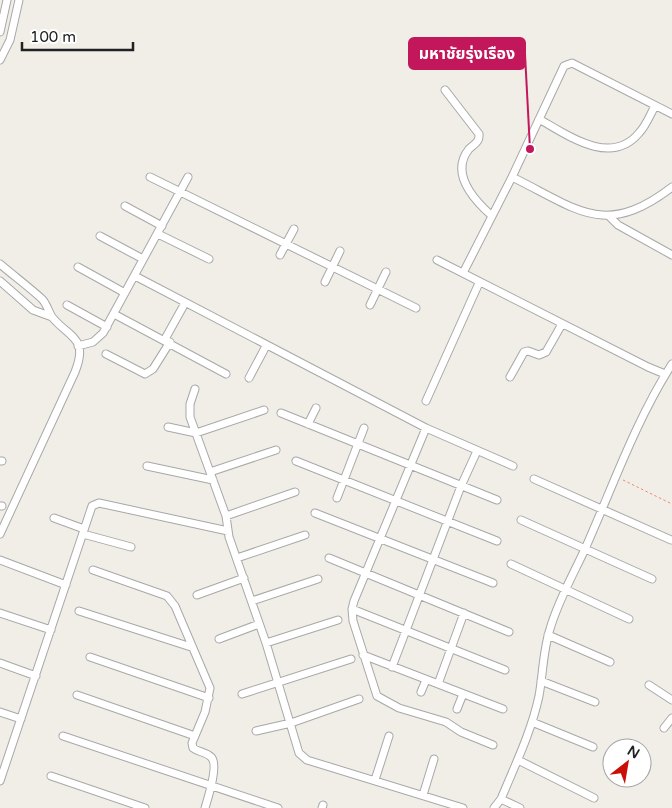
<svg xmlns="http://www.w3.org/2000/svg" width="672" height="808" font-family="'Varela Round','Noto Sans Thai',sans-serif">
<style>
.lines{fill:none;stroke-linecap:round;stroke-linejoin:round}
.street-casing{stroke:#a8a8a8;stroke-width:9}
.path{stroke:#f48776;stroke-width:1;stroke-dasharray:2.5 2.5;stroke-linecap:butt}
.street{stroke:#fff;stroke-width:7}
.leader{fill:none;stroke:#c2185b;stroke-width:2}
.callout-dot{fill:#c2185b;stroke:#fff;stroke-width:2}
.callout{fill:#c2185b;stroke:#c2185b;stroke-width:2}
.callout-label{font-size:16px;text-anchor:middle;font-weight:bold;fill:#fff}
</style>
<rect width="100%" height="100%" fill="#f1eee8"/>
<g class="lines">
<defs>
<path id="street" d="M0,32L7,0
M0,60L10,40L19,0
M445,90L479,134C480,142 474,144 469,149C449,174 475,201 492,216
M539,119C567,135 611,167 639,133C646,126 650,115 655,106
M150,177L416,308
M512,177C578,209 604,239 672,187
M125,206L162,226
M610,217L618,225L672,255
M158,234L209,259
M100,236L143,259
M280,255L294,229
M437,260L648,367L665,374
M0,264C14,276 29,287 42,299C47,304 48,311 52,317C69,338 89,337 75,372L0,534
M78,267L125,293
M463,273L512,177L564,66L572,63L672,114
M135,276L426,428L513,466
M0,281L33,310L52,317
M325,282L340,251
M67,305L107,327
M370,305L386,272
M114,314L226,374
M165,339L185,303
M78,346L93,342L103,333L188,177
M106,354L145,374L153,369L170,342
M510,377L524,352L528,351L539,355L546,352L562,324
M249,378L266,346
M195,389L190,404V417L226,516L229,537L266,643L299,753L307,760L463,808
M426,401L479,283
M281,413L497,500
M308,424L316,408
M168,427L196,433L264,410
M426,428L354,601L352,609L353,621L377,696L399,708L446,722L461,732L493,745
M0,461H2
M296,461L497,541
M147,466L213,480
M210,472L276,450
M534,479L671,540
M337,498L364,428
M0,506H2
M315,513L493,583
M226,516L295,492
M54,518L84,529
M521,520L652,579
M83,534L131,547
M237,558L305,535
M329,558L509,632
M0,560L66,585
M511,564L629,619
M93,570L167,596L175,606L210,688L205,712L192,743L193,748C198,752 206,752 211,757C219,764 208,798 205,808
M197,595L244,578
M252,601L318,579
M352,609L505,670
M79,611L191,647
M0,613L51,630
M548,635L610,662
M219,639L259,624
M266,643L338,620
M363,655L503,709
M90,657L209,698
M0,663L36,676
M392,667L461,486L477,451
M541,681L595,702
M438,684L464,613
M649,685L672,700
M421,692L426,680
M242,694L351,659
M77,695L195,736
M457,709L463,694
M0,712L21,719
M532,722L593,747
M664,728L672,718
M256,731L291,723L359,699
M63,736L278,808
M518,760L594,798
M51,776L145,808
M375,780L389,736
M0,781L92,506L99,503L228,531
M423,795L434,759
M501,799L520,808
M322,808L323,805
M494,808L501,799C515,765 531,733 539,696C543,674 543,650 550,629C558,601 573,575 585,549C613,486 635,422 672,364"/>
</defs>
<use href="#street" class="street-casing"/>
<path class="path" d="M623,480L672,504"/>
<use href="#street" class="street"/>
</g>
<path class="leader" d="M530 149L525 54"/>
<circle class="callout-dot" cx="530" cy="149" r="5"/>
<rect class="callout" x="409" y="38" width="116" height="31" rx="5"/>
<g class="callout-label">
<text x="467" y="59">มหาชัยรุ่งเรือง</text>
</g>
<g transform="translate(627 763) rotate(31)"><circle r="24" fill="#ffffff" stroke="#a6a6a6"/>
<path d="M0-4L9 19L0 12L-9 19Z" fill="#ca0f09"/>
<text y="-8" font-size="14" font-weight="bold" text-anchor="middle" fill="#212121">N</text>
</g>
<path d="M22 42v8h111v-8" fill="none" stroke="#212121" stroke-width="2.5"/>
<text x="30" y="42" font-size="15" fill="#212121" stroke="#ffffff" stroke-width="4" paint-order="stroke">100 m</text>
</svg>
